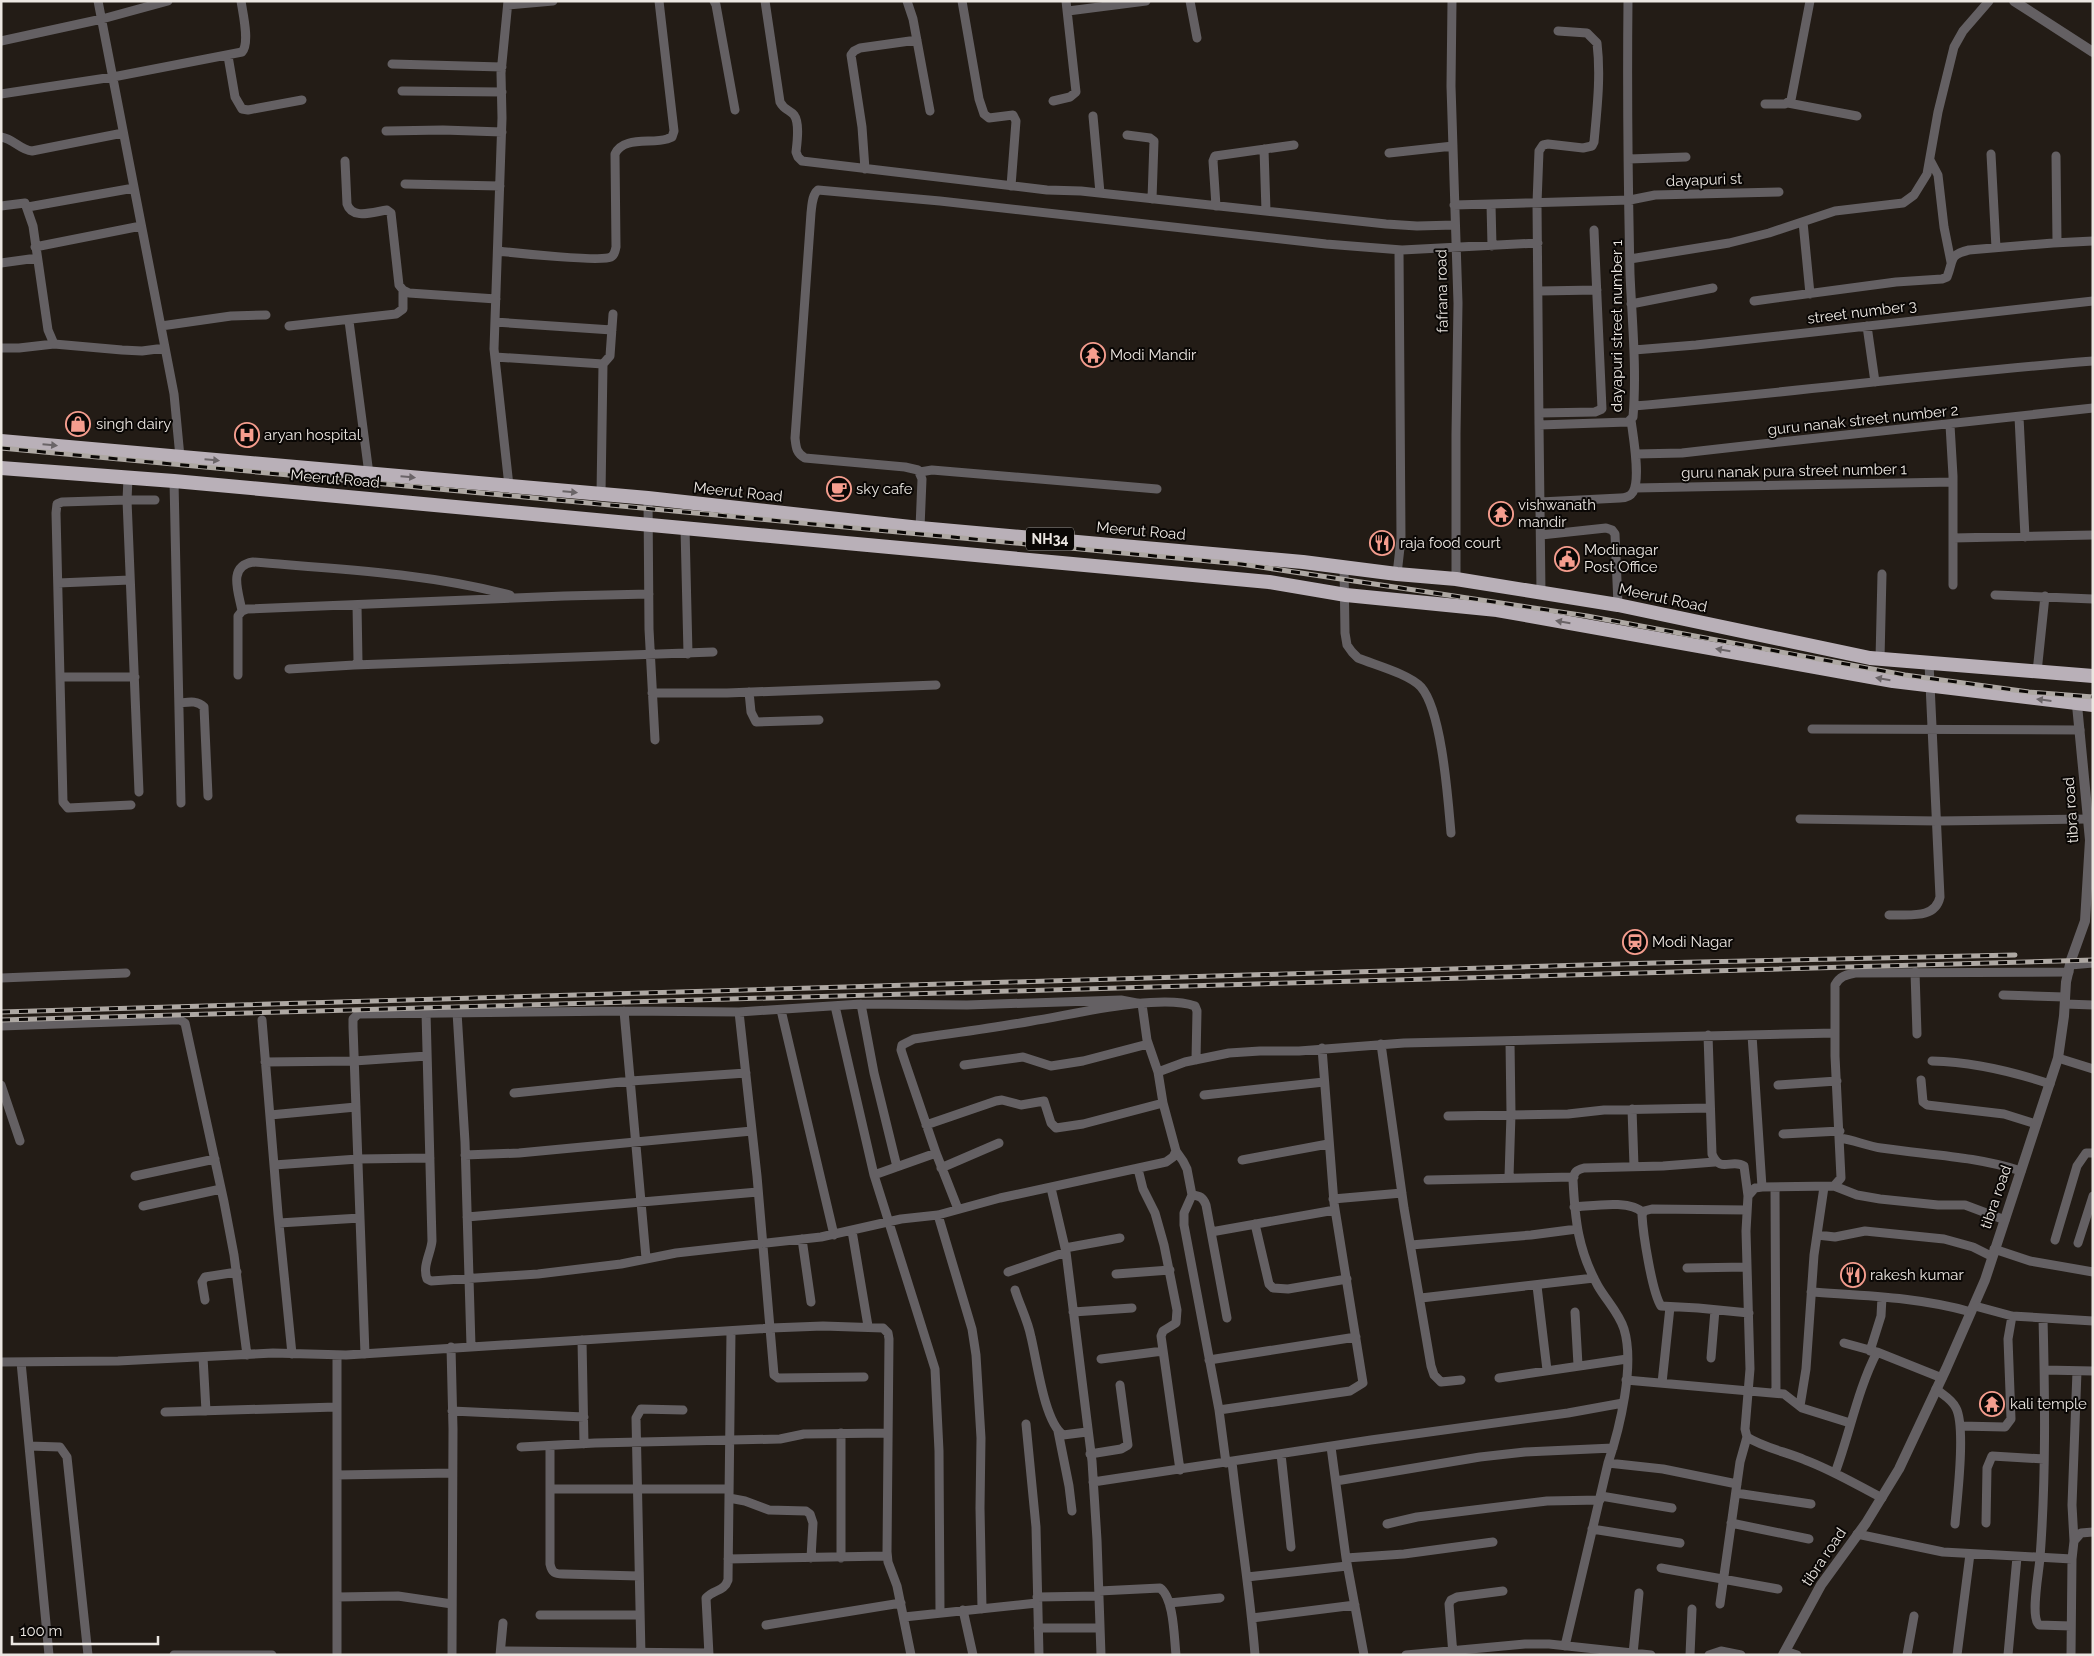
<svg xmlns="http://www.w3.org/2000/svg" width="2094" height="1656" font-family="Raleway,sans-serif">
<style>
.lines{fill:none;stroke-linecap:round;stroke-linejoin:round}
.minor{stroke:#646063;stroke-width:9}
.tertiary{stroke:#646063;stroke-width:10}
.trunk{stroke:#b9b0b8;stroke-width:14}
.rail-casing{stroke:#aea8a3;stroke-width:5}
.rail{stroke:#0a0705;stroke-width:3;stroke-dasharray:9;stroke-linecap:butt}
.oneway{fill:#6a6467}
.labels{text-anchor:middle;dominant-baseline:central;stroke-width:4;stroke-linejoin:round;paint-order:stroke}
.shield{fill:#0a0705;stroke:#a8a4a0;stroke-width:1}
.shield-label{font-size:14px;font-weight:bold;fill:#ece7e2}
.street-label{font-size:15px;fill:#ece7e2;stroke:#0a0705}
.poi-label{font-size:15px;fill:#ece7e2;stroke:#0a0705;text-anchor:start}
</style>
<rect width="100%" height="100%" fill="#231c16"/>
<g class="lines">
<path class="minor" d="M98,1L174,394L180,457
M508,1L501,73L502,118L494,349L509,486
M714,1L716,5L735,110
M765,1L780,102C784,110 790,110 794,115C800,123 797,143 796,152L798,157L802,161L1047,190L1081,191L1386,224L1417,226L1455,225
M907,1L913,19L930,111
M962,1L979,99L984,114L989,118L1013,115L1016,121L1011,186
M1190,1L1197,38
M1452,1L1451,86L1458,303L1456,434V579
M508,5L553,1
M1068,11L1146,1
M1,41L102,19L168,1
M228,56L235,97L242,109L248,110L302,100
M392,64L502,67
M402,91L502,92
M1,94L113,77L242,52C250,43 243,14 241,1
M1053,101L1070,97L1076,92L1066,1
M1788,103L1857,116
M1765,104H1785L1791,100L1810,1
M1093,116L1100,193
M386,131L443,130L502,132
M1127,135L1150,138L1154,141L1152,199
M1,137C14,139 20,150 32,151L123,133
M1264,149L1266,211
M1389,153L1453,146
M1991,154L1996,248
M2056,156L2057,242
M1629,159L1686,157
M1930,160L1938,175L1944,227L1951,262
M345,161L347,204C352,220 373,212 387,210L391,213L399,285L403,290L409,293L496,299
M865,169L862,127L851,55L854,51L860,48L917,40
M405,184L500,186
M1491,204L1492,246
M1454,205L1630,200L1655,195L1779,192
M1,206L25,203L33,226L48,330L54,344L122,350L142,351L165,348
M1216,206L1213,161L1215,156L1294,145
M28,207L134,188
M1803,222L1810,294
M35,247L141,226
M498,251C515,253 602,262 611,257C615,255 615,251 616,247L615,154C623,136 651,144 667,139L672,137L674,131L659,1
M1630,259L1729,243L1769,233L1835,211L1903,203L1914,195L1927,174L1938,112L1954,47L1963,31L1989,1
M1,263L37,258
M1539,291L1597,290
M1754,301L1896,282L1942,279L1947,277C1954,260 1948,255 1969,250L2053,243L2093,241
M1631,304L1713,288
M349,321L369,474
M495,322L612,330
M161,326L231,316L266,315
M289,326L396,314L403,309V290
M1867,326L1875,382
M1,348H19L54,344
M1634,350L1696,345L2093,301
M495,357L603,364L610,356L613,314
M1634,406C1787,393 1940,373 2093,361
M1539,413L1595,412L1602,409L1594,230
M2019,417L2025,537
M1539,425L1537,203L1539,151L1543,145L1548,144L1583,148L1592,146L1594,142C1597,109 1601,76 1597,43L1587,33L1558,31
M1950,425L1953,476V585
M1636,454L1682,453L1744,446L2093,408
M920,472L932,470L1157,489
M128,478L127,500L62,502L57,504L56,513L63,802L68,808L131,805
M174,481L181,803
M1635,488L1953,482
M601,494L603,364
M648,498L649,629L655,740
M1540,502L1620,498C1625,498 1630,497 1633,492C1641,479 1633,436 1631,420
M685,528L688,654
M920,528L922,479L918,470L905,467L805,458C796,453 796,447 795,438L811,213C812,205 812,195 818,190L940,201L1326,244L1402,250L1538,243
M1541,535L1606,528L1612,530L1615,534L1618,605
M1953,538L2093,535
M1344,567L1345,633L1347,645L1352,652L1358,658C1375,665 1409,674 1421,687C1442,711 1448,800 1451,833
M1397,574L1401,539L1399,250
M58,583L130,580
M1541,593L1539,425L1628,422L1633,417C1637,370 1632,321 1630,274C1628,183 1627,92 1628,1
M1995,595L2093,599
M242,611C239,593 227,566 253,562C339,569 426,573 510,595
M1880,659L1882,574
M354,665L713,652
M289,669L354,665L358,662L357,605
M2037,672L2045,596
M238,675V616L242,611L247,609L564,596L649,594
M61,677H135
M749,692L751,712L756,722L819,720
M652,693H727L936,685
M180,703C189,702 197,700 204,707L208,796
M1812,729L2080,730
M139,792L127,500H155
M1800,819L1937,821L2088,819
M1889,915C1908,914 1935,920 1940,897L1929,663
M2070,965L2093,963
M1915,972L1917,1034
M1,978L126,973
M2003,995L2065,997
M861,1004L874,1073L897,1167
M2065,1004L2093,1005
M835,1006L874,1175L935,1369L939,1451L940,1613
M781,1010L834,1235
M624,1011L646,1258
M426,1012L432,1241C431,1253 422,1266 427,1279L431,1281L538,1274L621,1264L676,1253L821,1237L901,1219L938,1215L1000,1198L1166,1162L1173,1157L1176,1151L1163,1103L1158,1072L1185,1062L1229,1053L1260,1051H1299L1404,1043L1835,1033
M457,1012L465,1142L471,1346
M739,1012L757,1176L774,1375L778,1378L864,1377
M262,1020L278,1214L292,1354
M1,1026L172,1020H180L185,1023L224,1202L234,1255L247,1355
M1708,1035L1712,1154C1720,1174 1732,1158 1744,1166L1748,1196
M1752,1035L1762,1187
M1381,1044L1404,1208L1431,1366L1434,1375L1441,1382L1461,1380
M2058,1058L2093,1069
M1932,1061C1973,1062 2011,1071 2050,1084
M265,1062L354,1061L427,1056
M964,1065L1023,1057L1051,1066L1083,1061L1148,1044
M1921,1080L1923,1102L1927,1105L2004,1114L2036,1124
M1,1085L20,1141
M1778,1085L1837,1081
M514,1093L631,1081L746,1073
M1204,1095L1324,1082
M1632,1109L1634,1166
M270,1115L356,1107
M1448,1116L1568,1114L1604,1110L1710,1108
M926,1125L996,1101L1002,1100L1021,1105L1044,1101L1051,1123L1056,1128L1083,1124L1163,1103
M1783,1134L1840,1131
M1840,1138C1854,1140 1867,1146 1881,1148C1928,1155 1975,1156 2021,1171
M1176,1151L1183,1161L1187,1169L1192,1195L1184,1213V1225L1219,1410L1226,1463
M465,1155L519,1153L752,1131
M1242,1160L1328,1144
M274,1165L358,1159L430,1158
M941,1168L999,1143
M1138,1169L1143,1189L1155,1213L1164,1245L1177,1310L1176,1323L1163,1331L1161,1336L1180,1470
M874,1175L936,1153
M135,1176L215,1159
M1509,1177L1511,1114L1510,1041
M1428,1180L1574,1177
M1834,1186L1857,1195L1880,1199L1938,1205H1965L2005,1220
M1775,1187L1776,1393
M1051,1188L1066,1252L1092,1461L1097,1540L1101,1655
M1192,1195C1200,1196 1203,1197 1206,1205L1227,1318
M1333,1199L1402,1193
M143,1206L221,1189
M1574,1207C1592,1206 1631,1199 1643,1213
M958,1209L936,1153L905,1062L901,1050L902,1045L914,1039C954,1033 993,1028 1032,1021C1071,1015 1160,993 1195,1006L1197,1011L1196,1060
M1747,1210L1652,1209L1644,1211L1642,1215C1643,1234 1652,1292 1661,1306L1698,1308L1749,1313
M938,1215L972,1329L976,1355L981,1438L980,1508L982,1609
M467,1217L758,1192
M279,1223L360,1218
M1255,1224L1269,1284L1273,1288L1288,1289L1347,1279
M852,1231L868,1326
M1211,1232L1335,1210
M1817,1235L1835,1237L1865,1231L1944,1239L1973,1247L1991,1256
M802,1239L811,1302
M2055,1240L2077,1166L2086,1153H2093
M2078,1243L2093,1196
M1411,1245L1531,1235L1577,1229
M1065,1248L1120,1238
M1994,1249L2030,1261L2093,1272
M1687,1268L1747,1267
M1008,1272L1066,1252
M1116,1274L1170,1270
M1537,1286L1547,1370
M1015,1290C1020,1306 1028,1321 1031,1337C1037,1361 1044,1421 1063,1435L1087,1432
M1811,1292C1866,1296 1918,1297 1971,1312
M1421,1298L1594,1278
M205,1300L202,1282L205,1277L237,1272
M1975,1306L2012,1316L2093,1321
M1073,1312L1132,1308
M1575,1312L1578,1365
M2043,1318C2045,1398 2046,1478 2040,1558C2039,1572 2030,1617 2039,1625L2071,1626
M582,1340L584,1444
M1844,1343L1877,1352L1942,1378
M451,1347L453,1429L452,1655
M1870,1351L1881,1316L1882,1297
M365,1354L353,1027V1019L358,1014L624,1011L739,1012L861,1004L967,1005L1121,1000L1142,1004L1147,1040L1158,1072
M337,1355V1655
M203,1357L206,1411
M1711,1358L1715,1310
M1101,1359L1163,1351
M1209,1360L1356,1337
M1,1362L118,1361L273,1353L346,1355L771,1328L823,1326L883,1328L888,1333L889,1339L887,1552L888,1562L897,1586L911,1655
M21,1362L49,1655
M2044,1370L2093,1371
M1499,1378L1627,1359
M1626,1380L1784,1394L1802,1408L1850,1423
M1662,1383L1670,1307
M1936,1389C1943,1395 1952,1399 1956,1408C1966,1427 1957,1500 1955,1524
M1800,1406L1806,1369L1814,1255L1824,1187
M1219,1410L1350,1391L1363,1383L1334,1203L1322,1048
M452,1411L584,1417
M165,1412L336,1407
M1026,1424L1036,1527L1039,1655
M1960,1426L2005,1427L2011,1419L2008,1339L2012,1316
M1058,1431L1069,1486L1072,1511
M29,1446L60,1447L67,1457L88,1655
M550,1446V1564C552,1573 555,1574 563,1574L639,1576
M521,1447L595,1443L780,1439L804,1434L888,1433
M1331,1447L1346,1558L1364,1655
M1090,1454L1121,1449L1128,1445L1120,1385
M1281,1454L1291,1547
M1232,1462C1239,1526 1250,1590 1255,1655
M1608,1463L1663,1469L1737,1484
M1835,1473C1850,1433 1857,1391 1877,1352
M337,1475L452,1473
M1336,1481L1480,1457L1525,1452L1613,1448
M1093,1482L1371,1440L1568,1413L1623,1403
M550,1489H729
M1736,1493L1811,1504
M1601,1496L1672,1508
M729,1498L745,1501L769,1510L806,1511L810,1514L813,1523L811,1558
M1882,1498C1857,1485 1832,1470 1805,1460C1787,1452 1764,1448 1747,1437L1745,1429L1750,1369L1746,1231L1748,1196L1755,1188L1762,1187L1834,1186L1841,1178L1835,1056V985C1840,976 1846,975 1855,973L2069,972
M1731,1523L1809,1539
M1986,1523L1987,1468L1992,1456L2044,1459
M1387,1524L1417,1517L1547,1501L1600,1500
M1592,1529L1680,1543
M1857,1534L1943,1552L2072,1559
M2074,1541L2072,1505L2077,1371
M841,1558V1433
M1346,1558L1404,1554L1493,1542
M728,1559L887,1556
M1661,1568L1778,1589
M1247,1577L1347,1566
M1099,1591L1160,1588C1174,1598 1174,1637 1176,1655
M337,1597L398,1596L452,1604
M1037,1597L1099,1596
M1169,1603L1220,1598
M1720,1604L1740,1462L1747,1437
M963,1610L973,1655
M540,1615H640
M904,1617L1037,1603
M1252,1618L1355,1605
M766,1625L901,1603
M1038,1628H1100
M1565,1646L1608,1463C1620,1428 1635,1365 1624,1329C1619,1313 1606,1300 1598,1286C1578,1250 1575,1220 1573,1180C1574,1172 1576,1170 1584,1168L1663,1166L1715,1162
M501,1651L709,1653
M1785,1651L1797,1655
M1633,1654L1639,1593
M174,1655H272
M500,1655L503,1623
M641,1655L636,1418L641,1409L683,1410
M709,1655L706,1598C714,1589 724,1592 728,1580L731,1331
M1406,1655L1525,1644H1549L1651,1655
M1453,1655L1449,1604L1451,1600L1457,1597L1503,1591
M1690,1655L1692,1609
M1709,1655L1721,1651L1741,1655
M1907,1655L1914,1616
M1957,1655L1970,1554
M2008,1655L2017,1557
M2071,1655L2072,1559L2074,1541L2081,1533L2093,1532"/>
<path class="tertiary" d="M2014,1L2093,52
M1783,1655L1821,1585L1866,1523L1899,1469L1946,1369L1985,1280L2058,1058L2064,1016L2066,982L2071,960L2085,921L2090,840L2077,705"/>
<path class="trunk" d="M1,441L648,498L920,528L1303,562L1397,574L1456,579L1618,605L1870,658L2093,676
M1,468L174,481L1269,582L1346,595L1497,610L1893,681L2093,705"/>
<defs>
<path id="rail" d="M1,448L1241,564L1587,616L1905,675L2029,692L2093,697
M1,1012L1654,963L2015,955
M1,1020L2093,960"/>
</defs>
<use href="#rail" class="rail-casing"/>
<use href="#rail" class="rail"/>
</g>
<defs><path id="oneway-solid" d="M-6-.8H1V-3.2L6.5 0L1 3.2V.8H-6Z" transform="scale(1.25)"/></defs>
<g class="oneway">
<use href="#oneway-solid" transform="translate(50 445) rotate(5)"/>
<use href="#oneway-solid" transform="translate(212 460) rotate(5)"/>
<use href="#oneway-solid" transform="translate(408 477) rotate(5)"/>
<use href="#oneway-solid" transform="translate(570 492) rotate(5)"/>
<use href="#oneway-solid" transform="translate(1563 622) rotate(-170)"/>
<use href="#oneway-solid" transform="translate(1723 650) rotate(-170)"/>
<use href="#oneway-solid" transform="translate(1883 679) rotate(-170)"/>
<use href="#oneway-solid" transform="translate(2044 700) rotate(-173)"/>
</g>
<defs>
<symbol id="temple-ring" viewBox="-11 -11 22 22"><circle r="9.5" fill="#0a0705" stroke="#f59d8e" stroke-width="1.5"/><path d="M0-6L5-2H3V0L6.5 2.5H4V6H1.5V3h-3V6H-4V2.5H-6.5L-3 0V-2H-5Z" fill="#f59d8e"/></symbol>
<symbol id="shop-ring" viewBox="-11 -11 22 22"><circle r="9.5" fill="#0a0705" stroke="#f59d8e" stroke-width="1.5"/><path d="M-5-2.5h2.3a2.7 3.5 0 0 1 5.4 0H5L5.5 6h-11ZM-1.5-2.5h3a1.5 2.3 0 0 0-3 0Z" fill="#f59d8e"/></symbol>
<symbol id="hospital-ring" viewBox="-11 -11 22 22"><circle r="9.5" fill="#0a0705" stroke="#f59d8e" stroke-width="1.5"/><path d="M-5-5h3v3.5h4V-5h3V5h-3V1.5h-4V5h-3Z" fill="#f59d8e"/></symbol>
<symbol id="cafe-ring" viewBox="-11 -11 22 22"><circle r="9.5" fill="#0a0705" stroke="#f59d8e" stroke-width="1.5"/><path d="M-5.5-4.5H6V0H3Q3 3.5 0 3.5H-2.5Q-5.5 3.5-5.5 0ZM3-3.2v2h1.7v-2ZM-6 4.5H4V6H-6Z" fill="#f59d8e"/></symbol>
<symbol id="restaurant-ring" viewBox="-11 -11 22 22"><circle r="9.5" fill="#0a0705" stroke="#f59d8e" stroke-width="1.5"/><path d="M-5-6h1v4h1v-4h1v4h1v-4h1v5L-1.5 .5V6h-2V.5L-5-1ZM5-6V6H3V1.5H1.5Q1.5-4 5-6Z" fill="#f59d8e"/></symbol>
<symbol id="civic-ring" viewBox="-11 -11 22 22"><circle r="9.5" fill="#0a0705" stroke="#f59d8e" stroke-width="1.5"/><path d="M-.6-6.5H3V-4.5H.6V-3L4-1V1h2V6H-6V1h2V-1L-.6-3ZM-1.2 2.5V6h2.4V2.5Z" fill="#f59d8e"/></symbol>
<symbol id="station-ring" viewBox="-11 -11 22 22"><circle r="9.5" fill="#0a0705" stroke="#f59d8e" stroke-width="1.5"/><path d="M-3-6H3Q5-6 5-4V2Q5 4 3 4L4.5 6H3L1.5 4h-3L-3 6H-4.5L-3 4Q-5 4-5 2V-4Q-5-6-3-6ZM-3.5-4v3h7v-3ZM-3.5 1v1.5H-2V1ZM2 1v1.5H3.5V1Z" fill="#f59d8e"/></symbol>
</defs>
<g fill-rule="evenodd">
<use href="#temple-ring" x="1079" y="341" width="28" height="28"/>
<use href="#shop-ring" x="64" y="410" width="28" height="28"/>
<use href="#hospital-ring" x="233" y="421" width="28" height="28"/>
<use href="#cafe-ring" x="825" y="475" width="28" height="28"/>
<use href="#temple-ring" x="1487" y="500" width="28" height="28"/>
<use href="#restaurant-ring" x="1368" y="529" width="28" height="28"/>
<use href="#civic-ring" x="1553" y="545" width="28" height="28"/>
<use href="#station-ring" x="1621" y="928" width="28" height="28"/>
<use href="#restaurant-ring" x="1839" y="1261" width="28" height="28"/>
<use href="#temple-ring" x="1978" y="1390" width="28" height="28"/>
</g>
<g class="labels">
<rect class="shield" x="1026" y="527.5" width="48" height="23" rx="4"/>
<g class="shield-label">
<text x="1050" y="539">NH34</text>
</g>
<g class="street-label">
<text transform="translate(1704 180) rotate(-2)">dayapuri st</text>
<text transform="translate(1442 291) rotate(-91)">fafrana road</text>
<text transform="translate(1862 312) rotate(-7)">street number 3</text>
<text transform="translate(1617 326) rotate(-90)">dayapuri street number 1</text>
<text transform="translate(1863 420) rotate(-6)">guru nanak street number 2</text>
<text transform="translate(1794 471) rotate(-1)">guru nanak pura street number 1</text>
<text transform="translate(335 479) rotate(5)">Meerut Road</text>
<text transform="translate(738 492) rotate(6)">Meerut Road</text>
<text transform="translate(1141 531) rotate(5)">Meerut Road</text>
<text transform="translate(1663 598) rotate(12)">Meerut Road</text>
<text transform="translate(2071 810) rotate(-94)">tibra road</text>
<text transform="translate(1996 1197) rotate(-71)">tibra road</text>
<text transform="translate(1824 1557) rotate(-56)">tibra road</text>
</g>
<g class="poi-label">
<text x="1110" y="355">Modi Mandir</text>
<text x="96" y="424">singh dairy</text>
<text x="264" y="435">aryan hospital</text>
<text x="856" y="489">sky cafe</text>
<text x="1518" y="505">vishwanath<tspan x="1518" dy="17">mandir</tspan></text>
<text x="1400" y="543">raja food court</text>
<text x="1584" y="550">Modinagar<tspan x="1584" dy="17">Post Office</tspan></text>
<text x="1652" y="942">Modi Nagar</text>
<text x="1870" y="1275">rakesh kumar</text>
<text x="2010" y="1404">kali temple</text>
</g>
</g>
<rect width="2094" height="1656" fill="none" stroke="#ece7e2" stroke-width="5"/>
<path d="M12 1636v8h146v-8" fill="none" stroke="#ece7e2" stroke-width="2.5"/>
<text x="20" y="1636" font-size="15" fill="#ece7e2" stroke="#0a0705" stroke-width="4" paint-order="stroke">100 m</text>
</svg>
